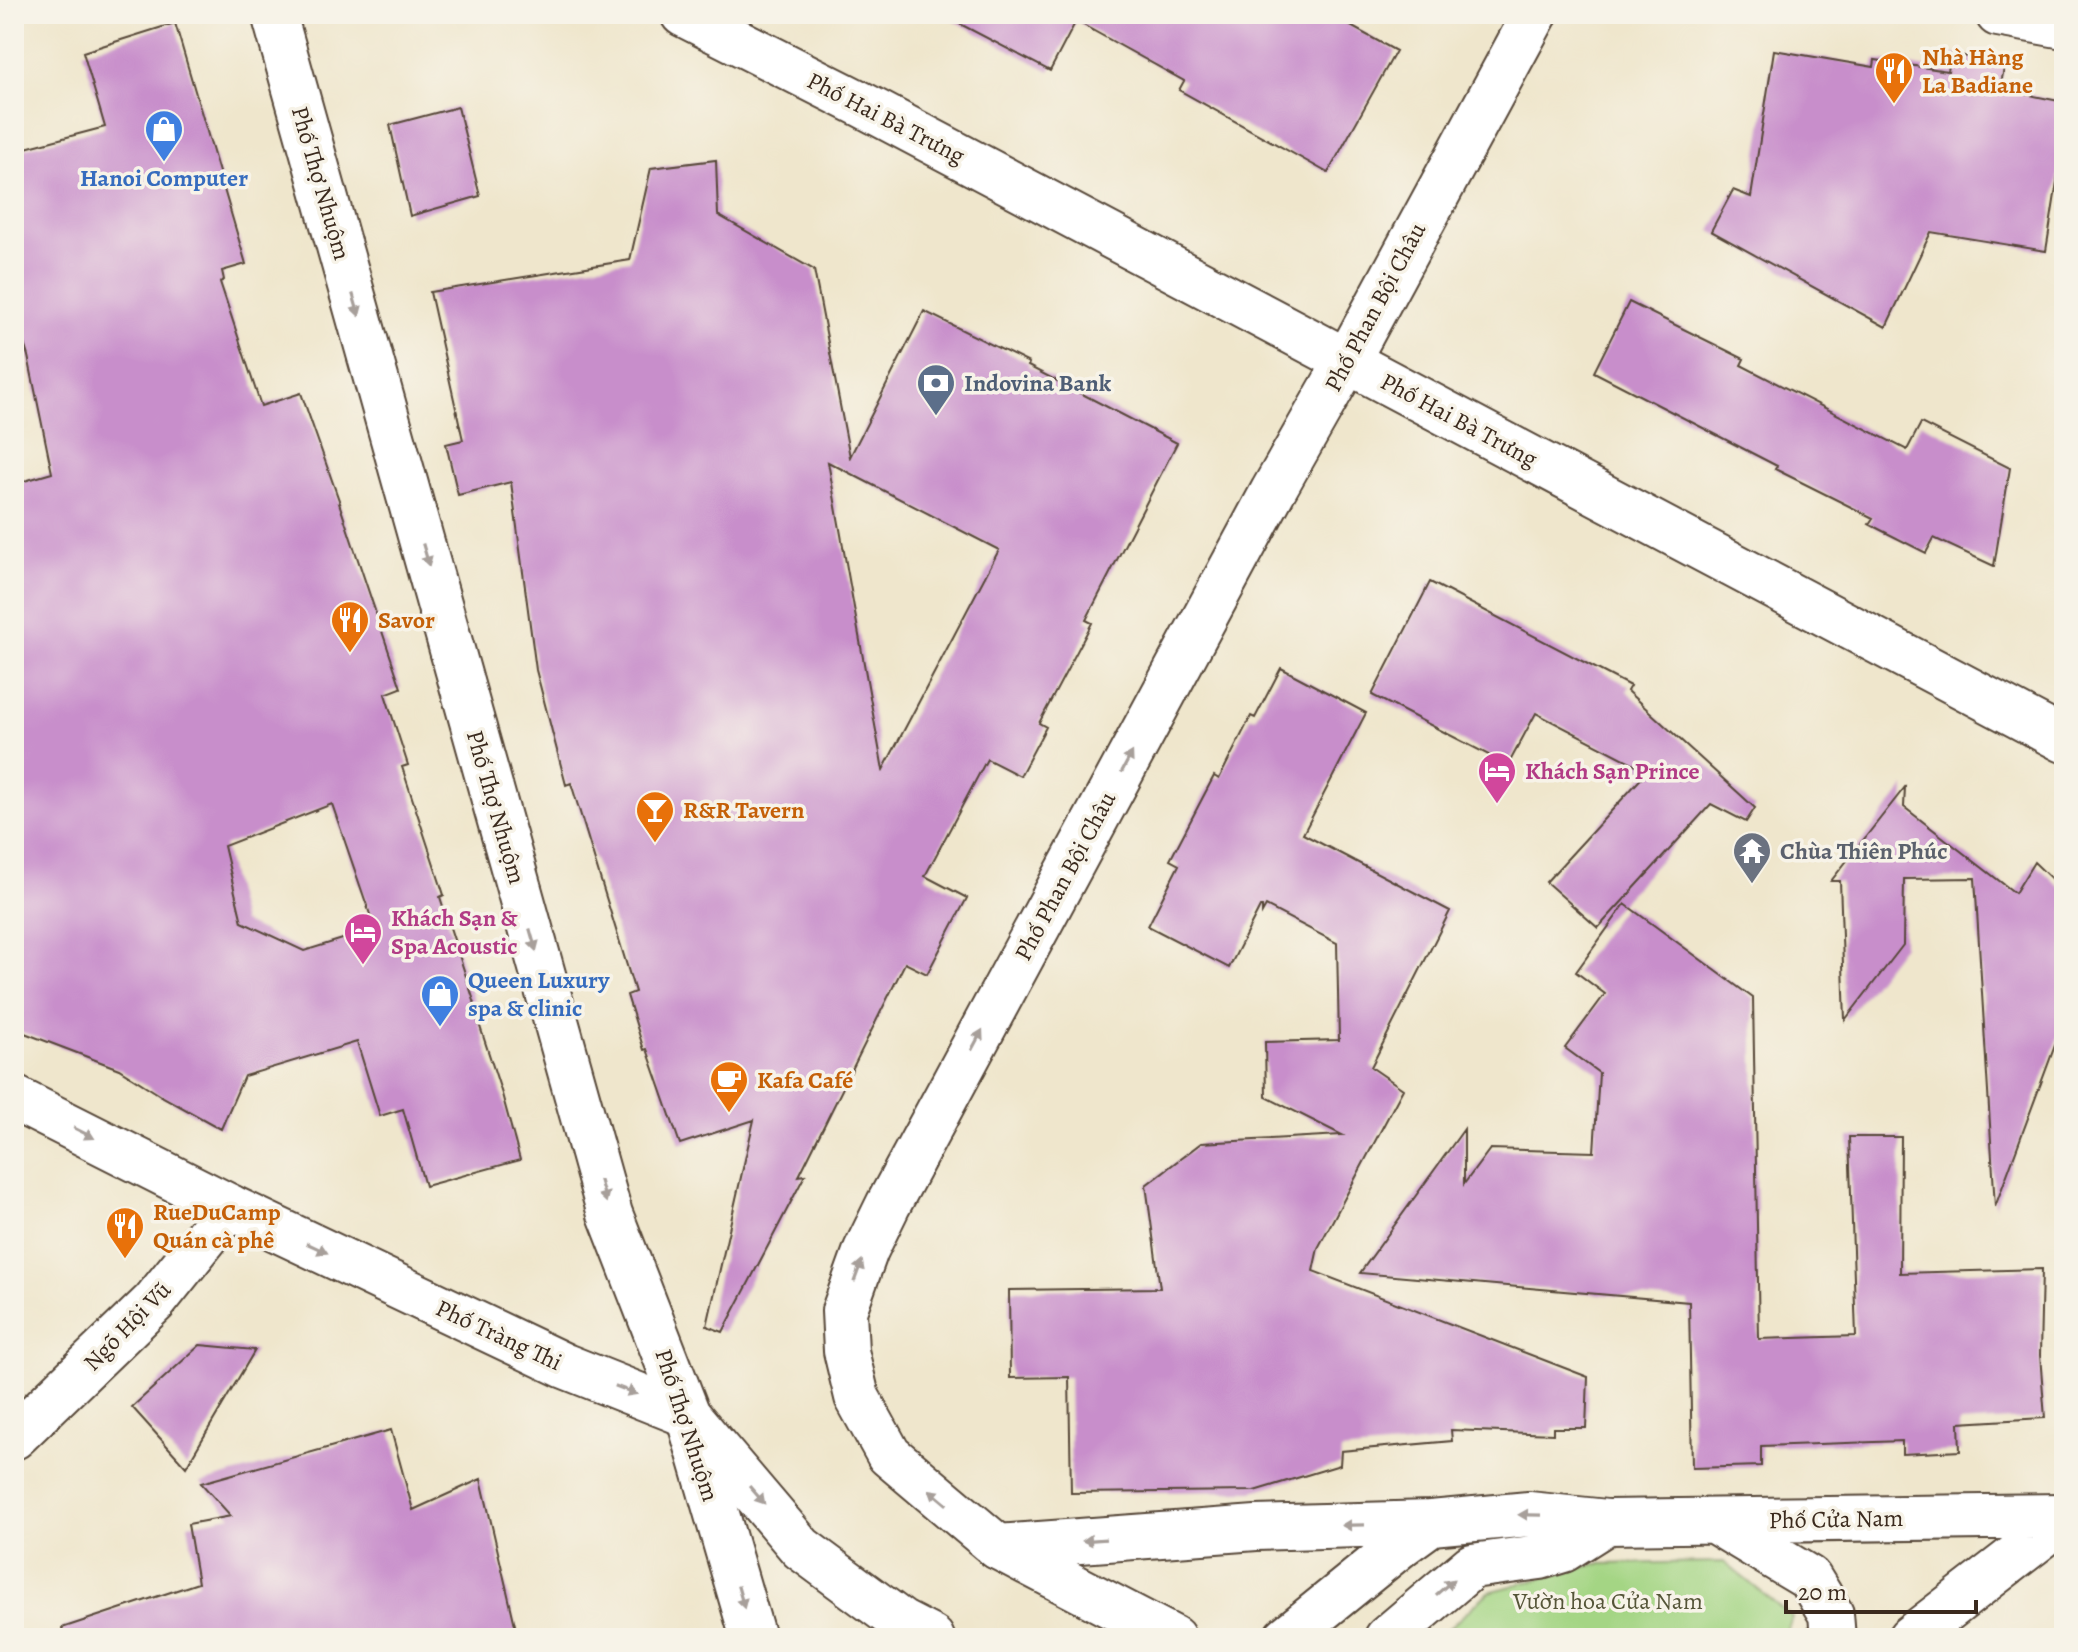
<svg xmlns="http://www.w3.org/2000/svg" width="2078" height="1652" font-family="Alegreya,serif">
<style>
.green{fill:#a4d584;stroke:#708051;stroke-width:2}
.building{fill:#c88ecb;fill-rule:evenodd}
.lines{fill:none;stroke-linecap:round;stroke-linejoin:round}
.minor-casing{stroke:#564638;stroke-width:48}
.tertiary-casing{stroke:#564638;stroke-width:48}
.secondary-casing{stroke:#564638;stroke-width:48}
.minor{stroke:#fff;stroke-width:44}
.tertiary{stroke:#fff;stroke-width:44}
.secondary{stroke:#fff;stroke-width:44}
.oneway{fill:#a79f9a}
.labels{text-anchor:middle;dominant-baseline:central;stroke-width:7;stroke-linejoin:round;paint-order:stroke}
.food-label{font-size:24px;font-weight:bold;fill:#c56008;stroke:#f7f3e8;text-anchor:start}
.street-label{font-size:24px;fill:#3b2a1e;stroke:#f7f3e8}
.shop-label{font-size:24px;font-weight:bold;fill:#366cbe;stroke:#f7f3e8}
.service-label{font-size:24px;font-weight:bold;fill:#4e5e75;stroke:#f7f3e8;text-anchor:start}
.hotel-label{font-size:24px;font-weight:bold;fill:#b23c85;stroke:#f7f3e8;text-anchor:start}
.worship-label{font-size:24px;font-weight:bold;fill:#5b616d;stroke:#f7f3e8;text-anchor:start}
.park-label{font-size:24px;fill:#555538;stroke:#f7f3e8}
</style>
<rect width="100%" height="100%" fill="#f7f3e8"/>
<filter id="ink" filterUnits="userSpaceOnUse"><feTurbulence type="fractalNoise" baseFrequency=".0125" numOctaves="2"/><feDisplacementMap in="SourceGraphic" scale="16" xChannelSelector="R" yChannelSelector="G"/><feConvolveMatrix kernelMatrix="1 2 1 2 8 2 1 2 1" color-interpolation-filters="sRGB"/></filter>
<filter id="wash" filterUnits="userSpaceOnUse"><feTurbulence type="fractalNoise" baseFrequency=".006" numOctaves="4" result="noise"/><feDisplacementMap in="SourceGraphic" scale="32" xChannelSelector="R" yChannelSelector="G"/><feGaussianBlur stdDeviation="1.8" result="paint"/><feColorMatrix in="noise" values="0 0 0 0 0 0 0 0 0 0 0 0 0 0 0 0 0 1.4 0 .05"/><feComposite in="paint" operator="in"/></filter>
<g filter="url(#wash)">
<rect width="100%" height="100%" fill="#efe6cc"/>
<path class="green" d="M1724,1562L1792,1617L1785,1638H1438L1489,1592L1596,1564Z"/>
<g id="blocks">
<path class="building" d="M941,14H1329L1396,51L1328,173L1179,90L1184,81L1076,21L1050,71Z
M175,23L246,264L222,271L224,280L220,282L261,406L301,393L340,503H339L401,688L385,694L408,765L402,767L444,895L440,897L475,1004L473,1005L502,1094L520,1160L425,1186L403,1109L380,1116L357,1042L244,1076L221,1129L163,1097L119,1069L14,1029V484L52,473L28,356L14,312V151L105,127L83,52ZM332,804L375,929L304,951L242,922L224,846Z
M1774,50L1874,67L1875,60L1948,71L1951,54L2005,63L2000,89L2064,102V138L2046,251L1931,232L1886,327L1711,231L1733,190L1751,197Z
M458,107L480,196L410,216L390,125Z
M716,160L718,215L814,270L850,457L924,311L1029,363L1028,366L1177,443L1086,620L1092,623L1039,723L1046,727L1020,776L987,759L925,876L967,898L927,974L905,963L799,1176L805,1175L723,1332L707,1326L754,1120L680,1144L647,1049L644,1050L627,995L635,992L571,783L566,785L536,670L511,482L458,495L446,444L463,440L430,292L630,260L651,168ZM828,462L999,550L883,770Z
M1629,302L1744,359L1741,365L1907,450L1921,423L2010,468L1994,566L1934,538L1926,553L1869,524L1873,518L1775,469L1777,466L1594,372Z
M1430,582L1630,686L1627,691L1755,808L1746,822L1711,804L1598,928L1546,882L1648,771L1536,713L1508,765L1372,695Z
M1281,668L1366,713L1303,834L1450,911L1371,1067L1403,1089L1318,1248L1313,1271L1588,1377L1586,1428H1553V1434L1451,1430L1452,1441L1341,1451L1340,1465L1254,1491L1071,1493L1069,1377L1010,1378L1009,1290L1160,1288L1146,1185L1201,1143L1342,1135L1266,1097L1265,1042L1339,1040L1337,943L1266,906L1262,913V907H1260L1229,968L1148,926L1179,865L1170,860L1214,776L1219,779L1251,716L1255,718Z
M1905,787L1904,807L2015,893L2034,862L2064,891V1021L1995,1207L1975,878L1904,879L1903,945L1845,1020L1840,881H1831Z
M1625,904L1753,998L1759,1339L1856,1336L1849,1137H1901L1900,1273L2042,1269L2040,1355L2045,1418L1959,1423L1960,1451L1902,1454V1441L1761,1446V1466L1692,1468L1689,1302L1360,1273L1464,1129V1184L1490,1149L1594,1152L1599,1073L1565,1048L1605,994L1576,972Z
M200,1345L255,1350L186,1467L132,1407Z
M391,1430L413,1510L481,1479L518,1638H63L62,1628L198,1583L188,1524L231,1516L201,1483Z"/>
</g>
</g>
<g filter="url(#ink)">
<use href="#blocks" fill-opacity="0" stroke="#564638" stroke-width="2"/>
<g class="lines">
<defs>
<path id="minor" d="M274,14L610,1214L688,1415L753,1638
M1998,14L2064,26
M14,1437L154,1302L230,1207"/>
<path id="tertiary" d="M1347,361L1535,14
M1714,1521L1809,1578L1831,1614L1833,1638
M998,1547L1256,1528L1431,1523
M1286,1638L1402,1544L1431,1523L1529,1514L1607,1522L2064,1516
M1387,1638L1472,1566L1540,1557L1563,1550L1607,1522
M1910,1638L2064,1519"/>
<path id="secondary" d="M683,14L863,105L2064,740
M14,1098L230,1207L565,1366L688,1415L801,1548L901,1622L932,1638
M1173,1638L998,1547L889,1455L857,1397L846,1351L844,1311L866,1250L888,1205L1273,491L1347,361"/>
</defs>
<use href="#minor" class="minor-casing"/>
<use href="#tertiary" class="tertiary-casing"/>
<use href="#secondary" class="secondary-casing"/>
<use href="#minor" class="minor"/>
<use href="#tertiary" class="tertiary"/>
<use href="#secondary" class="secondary"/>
</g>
<defs><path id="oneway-solid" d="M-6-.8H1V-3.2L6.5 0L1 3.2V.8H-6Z" transform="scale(2)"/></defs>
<g class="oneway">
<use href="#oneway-solid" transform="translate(356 305) rotate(74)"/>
<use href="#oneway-solid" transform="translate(426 555) rotate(74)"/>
<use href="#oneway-solid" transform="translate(1127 762) rotate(-62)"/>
<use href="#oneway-solid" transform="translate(533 940) rotate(74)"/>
<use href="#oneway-solid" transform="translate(977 1040) rotate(-62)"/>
<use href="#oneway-solid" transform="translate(84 1133) rotate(27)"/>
<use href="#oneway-solid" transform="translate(603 1191) rotate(74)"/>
<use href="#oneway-solid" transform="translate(317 1248) rotate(25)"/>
<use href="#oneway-solid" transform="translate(858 1271) rotate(-70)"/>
<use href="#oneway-solid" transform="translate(626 1390) rotate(21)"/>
<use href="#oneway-solid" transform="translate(757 1495) rotate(49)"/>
<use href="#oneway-solid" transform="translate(938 1497) rotate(-140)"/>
<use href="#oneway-solid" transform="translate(1530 1515) rotate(-179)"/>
<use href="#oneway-solid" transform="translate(1353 1525) rotate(179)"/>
<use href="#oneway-solid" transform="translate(1094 1540) rotate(176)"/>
<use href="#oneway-solid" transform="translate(1445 1587) rotate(-41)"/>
<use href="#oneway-solid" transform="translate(741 1597) rotate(74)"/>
</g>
</g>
<defs>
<symbol id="restaurant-pin" viewBox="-11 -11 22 30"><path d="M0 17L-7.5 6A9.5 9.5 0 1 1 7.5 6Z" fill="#e8710a" stroke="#f7f3e8"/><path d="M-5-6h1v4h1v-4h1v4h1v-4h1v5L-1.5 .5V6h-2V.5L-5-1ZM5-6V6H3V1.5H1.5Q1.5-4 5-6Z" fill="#fff"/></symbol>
<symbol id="shop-pin" viewBox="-11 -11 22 30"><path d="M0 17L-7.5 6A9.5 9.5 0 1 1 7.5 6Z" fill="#3f7fe0" stroke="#f7f3e8"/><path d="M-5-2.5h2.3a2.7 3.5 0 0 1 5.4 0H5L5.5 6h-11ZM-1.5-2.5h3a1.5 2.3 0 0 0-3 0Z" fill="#fff"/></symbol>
<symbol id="bank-pin" viewBox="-11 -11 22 30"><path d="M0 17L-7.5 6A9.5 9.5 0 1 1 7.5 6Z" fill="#5c6f8a" stroke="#f7f3e8"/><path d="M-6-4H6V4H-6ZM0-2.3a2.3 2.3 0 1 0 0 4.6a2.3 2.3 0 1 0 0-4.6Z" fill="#fff"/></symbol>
<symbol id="hotel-pin" viewBox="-11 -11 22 30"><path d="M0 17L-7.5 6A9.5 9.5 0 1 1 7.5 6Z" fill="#d1479c" stroke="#f7f3e8"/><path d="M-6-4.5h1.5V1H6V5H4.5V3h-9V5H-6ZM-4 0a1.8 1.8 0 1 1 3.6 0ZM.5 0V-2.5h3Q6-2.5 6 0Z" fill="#fff"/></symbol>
<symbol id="bar-pin" viewBox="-11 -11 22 30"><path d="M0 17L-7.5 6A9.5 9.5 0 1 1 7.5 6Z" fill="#e8710a" stroke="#f7f3e8"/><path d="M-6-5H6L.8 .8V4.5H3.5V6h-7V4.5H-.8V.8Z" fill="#fff"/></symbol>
<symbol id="temple-pin" viewBox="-11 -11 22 30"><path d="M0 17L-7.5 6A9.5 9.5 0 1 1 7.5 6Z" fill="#6b7280" stroke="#f7f3e8"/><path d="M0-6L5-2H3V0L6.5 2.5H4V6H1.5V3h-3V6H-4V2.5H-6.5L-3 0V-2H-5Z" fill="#fff"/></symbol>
<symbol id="cafe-pin" viewBox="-11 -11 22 30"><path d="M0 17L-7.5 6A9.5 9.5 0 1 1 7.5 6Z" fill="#e8710a" stroke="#f7f3e8"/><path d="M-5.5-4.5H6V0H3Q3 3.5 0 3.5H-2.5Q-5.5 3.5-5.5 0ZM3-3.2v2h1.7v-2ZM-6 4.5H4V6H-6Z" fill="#fff"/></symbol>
</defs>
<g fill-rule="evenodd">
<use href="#restaurant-pin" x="1872" y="49" width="44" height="60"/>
<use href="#shop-pin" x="142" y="107" width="44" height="60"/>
<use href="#bank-pin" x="914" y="361" width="44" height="60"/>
<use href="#restaurant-pin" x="328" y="598" width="44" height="60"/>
<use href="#hotel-pin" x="1475" y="749" width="44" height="60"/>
<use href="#bar-pin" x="633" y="788" width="44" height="60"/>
<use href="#temple-pin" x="1730" y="829" width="44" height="60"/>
<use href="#hotel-pin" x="341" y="910" width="44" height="60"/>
<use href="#shop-pin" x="418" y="972" width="44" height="60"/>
<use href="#cafe-pin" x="707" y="1058" width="44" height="60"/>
<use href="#restaurant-pin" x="103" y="1204" width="44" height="60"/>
</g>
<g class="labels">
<g class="food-label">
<text x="1922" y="57">Nhà Hàng<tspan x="1922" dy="28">La Badiane</tspan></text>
<text x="378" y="620">Savor</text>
<text x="683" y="810">R&amp;R Tavern</text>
<text x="757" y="1080">Kafa Café</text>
<text x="153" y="1212">RueDuCamp<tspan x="153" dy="28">Quán cà phê</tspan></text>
</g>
<g class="street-label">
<text transform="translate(886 118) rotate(27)">Phố Hai Bà Trưng</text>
<text transform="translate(321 183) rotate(74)">Phố Thợ Nhuộm</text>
<text transform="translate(1375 307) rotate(-62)">Phố Phan Bội Châu</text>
<text transform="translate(1459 420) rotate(28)">Phố Hai Bà Trưng</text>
<text transform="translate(496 807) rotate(74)">Phố Thợ Nhuộm</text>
<text transform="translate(1065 876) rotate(-62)">Phố Phan Bội Châu</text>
<text transform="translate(127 1326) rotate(-46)">Ngõ Hội Vũ</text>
<text transform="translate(499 1335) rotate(25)">Phố Tràng Thi</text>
<text transform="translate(687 1425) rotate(72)">Phố Thợ Nhuộm</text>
<text transform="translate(1836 1519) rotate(-1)">Phố Cửa Nam</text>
</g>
<g class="shop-label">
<text x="164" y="178">Hanoi Computer</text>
<text x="468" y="980" text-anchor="start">Queen Luxury<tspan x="468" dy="28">spa &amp; clinic</tspan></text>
</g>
<g class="service-label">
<text x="964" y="383">Indovina Bank</text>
</g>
<g class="hotel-label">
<text x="1525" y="771">Khách Sạn Prince</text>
<text x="391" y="918">Khách Sạn &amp;<tspan x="391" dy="28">Spa Acoustic</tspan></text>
</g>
<g class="worship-label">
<text x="1780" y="851">Chùa Thiên Phúc</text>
</g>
<g class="park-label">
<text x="1608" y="1601">Vườn hoa Cửa Nam</text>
</g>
</g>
<rect width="2078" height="1652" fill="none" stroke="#f7f3e8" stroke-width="48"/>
<path d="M1786 1600v12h190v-12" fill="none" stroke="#3b2a1e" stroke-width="4"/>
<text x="1798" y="1600" font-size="24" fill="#3b2a1e" stroke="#f7f3e8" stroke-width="6" paint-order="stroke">20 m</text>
</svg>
